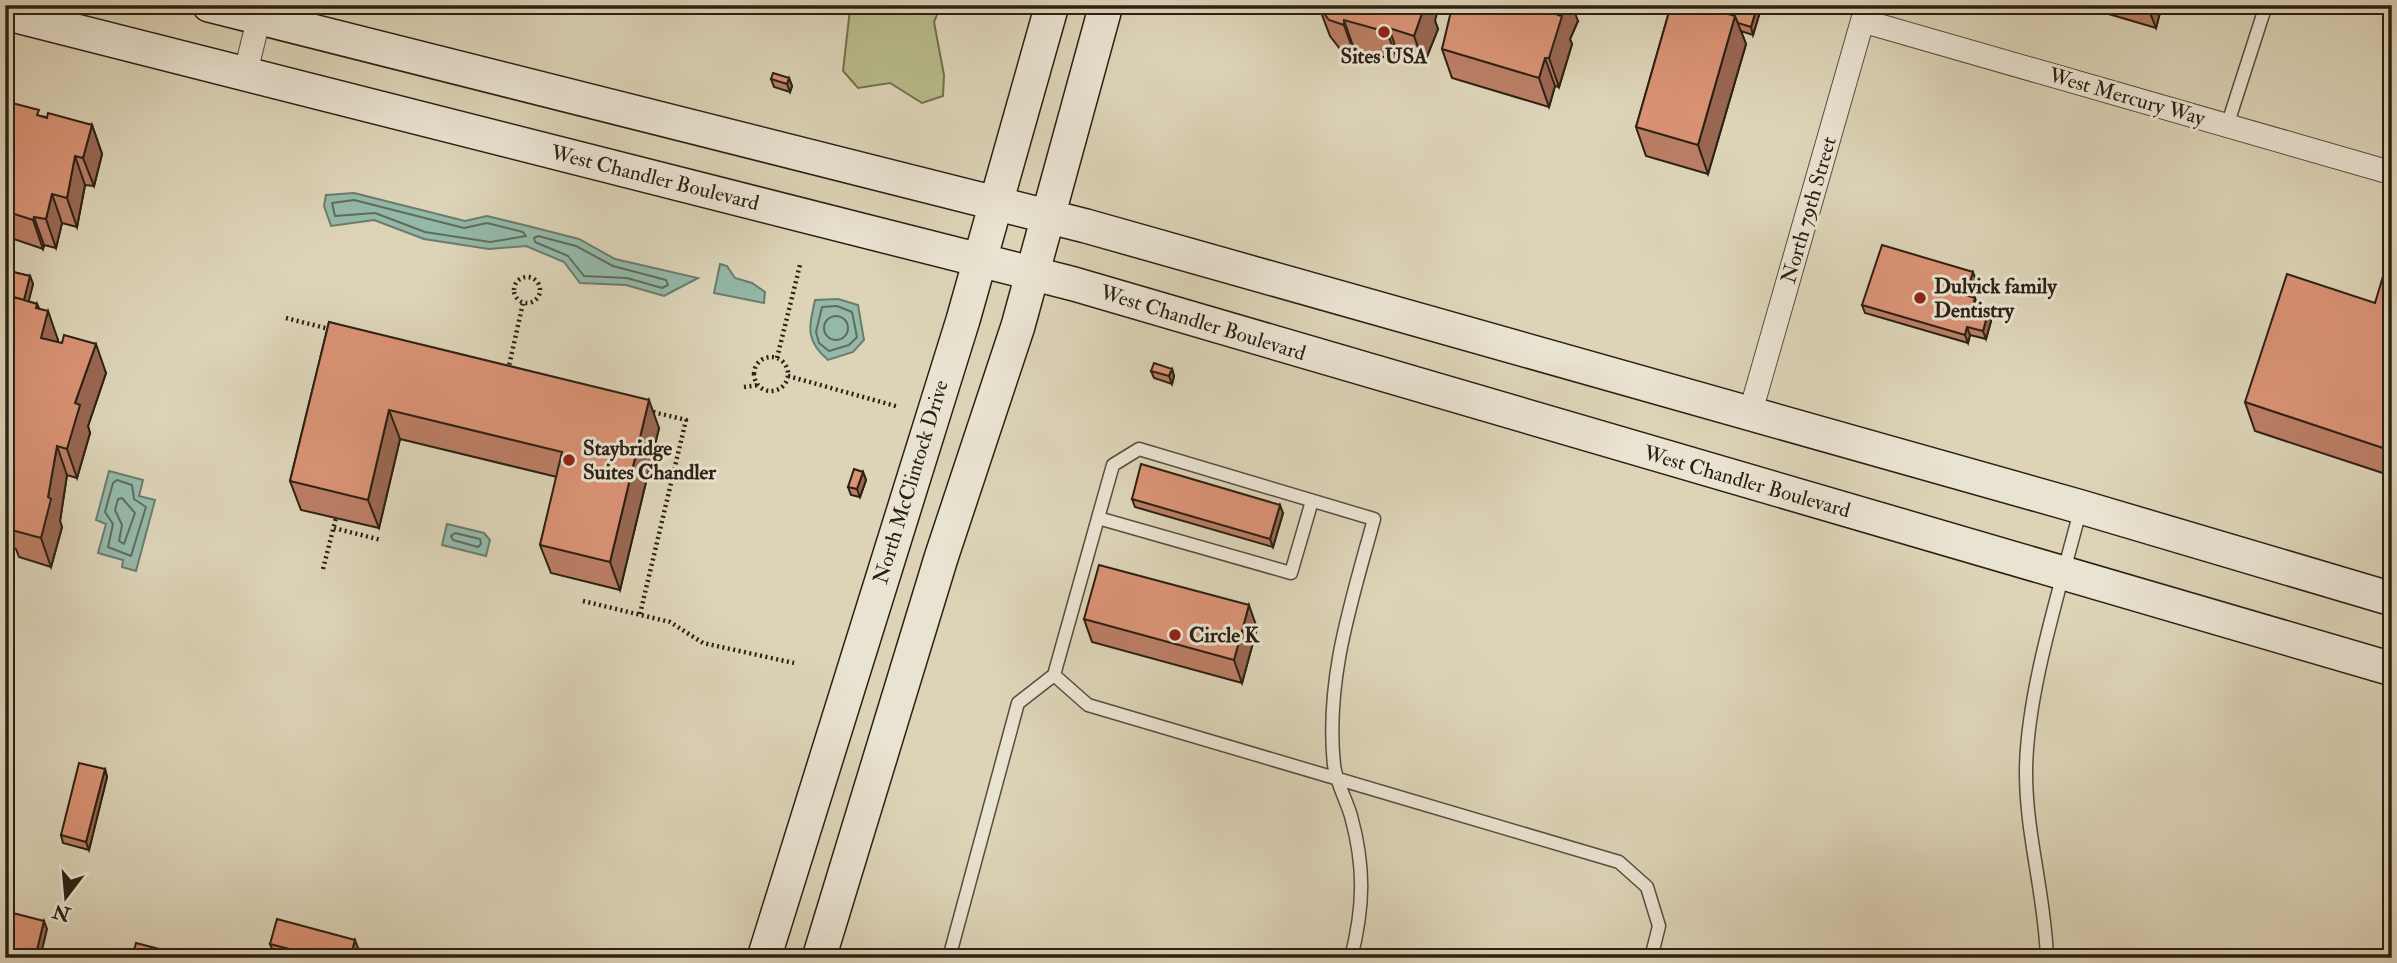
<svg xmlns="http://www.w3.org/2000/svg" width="2397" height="963" font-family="'IM FELL Double Pica',serif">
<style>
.green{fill:#b8bb8a;stroke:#726e4f;stroke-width:2}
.water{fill:#94b9a9;stroke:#6a7c6d;stroke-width:2}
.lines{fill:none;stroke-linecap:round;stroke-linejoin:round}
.shore{stroke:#606c5e;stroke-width:2}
.lane-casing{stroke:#584d3d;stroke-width:15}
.street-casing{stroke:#584d3d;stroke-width:25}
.secondary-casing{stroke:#2c2014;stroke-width:36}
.path{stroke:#2c2014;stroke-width:4.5;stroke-dasharray:2 3.5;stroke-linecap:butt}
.lane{stroke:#e9e3d1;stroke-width:12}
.street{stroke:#e9e3d1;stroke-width:23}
.secondary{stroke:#e9e3d1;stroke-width:33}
.wall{fill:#bb7e65;stroke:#2c2014;stroke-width:2}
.shaded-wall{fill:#996752;stroke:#2c2014;stroke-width:2}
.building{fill:#da9375;stroke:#2c2014;stroke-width:2}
.poi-dot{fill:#8f2418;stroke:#e9e3d1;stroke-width:2.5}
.labels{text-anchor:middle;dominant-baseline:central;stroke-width:6;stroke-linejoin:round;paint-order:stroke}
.poi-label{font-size:21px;font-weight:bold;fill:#2c2014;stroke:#e9e3d1;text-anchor:start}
.street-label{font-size:21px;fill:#2c2014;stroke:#e9e3d1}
</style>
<rect width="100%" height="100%" fill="#ddd4b8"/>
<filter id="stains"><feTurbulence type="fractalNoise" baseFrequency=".00286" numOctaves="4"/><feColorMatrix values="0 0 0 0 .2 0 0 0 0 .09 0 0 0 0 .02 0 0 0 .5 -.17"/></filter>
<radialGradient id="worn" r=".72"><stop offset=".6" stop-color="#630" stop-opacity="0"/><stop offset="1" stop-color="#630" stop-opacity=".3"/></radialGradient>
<path class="green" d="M857,5H941L934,22L944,75L943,96L922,103L890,83L858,88L843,71L850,9Z"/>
<path class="water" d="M354,193L465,221L487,216L536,228L579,239L615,259L698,278L664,296L626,285L580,283L564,262L526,246L489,249L424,239L374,220L331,226L324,206L326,195Z
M720,264L727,266L735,278L752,283L765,292L764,303L714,293Z
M838,299L858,305L864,340L853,352L828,360C805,340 809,328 815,300Z
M109,471L143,480L139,496L155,500L136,571L122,567L123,560L98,553L106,524L96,520Z
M447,524L484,533L490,540L486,556L442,545Z"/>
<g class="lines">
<path class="shore" d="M354,200L464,228L487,223L523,232L526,236L490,242L425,232L375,213L335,216L332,203Z
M538,236L576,246L613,266L666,280L668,285L662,288L627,278L584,276L568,256L535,242L534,238Z
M837,306L852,312L857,337L849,345L829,351L819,343L816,332L822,307Z
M824 328a12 12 0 1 1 24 0a12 12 0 1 1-24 0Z
M117,480L132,485L134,499L146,507L131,556L108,547L113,524L105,512L113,483Z
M122,498L135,513L124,544L119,541L122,525L115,510L118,499Z
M455,533L480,539L481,544L478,547L453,540L451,536Z"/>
<defs>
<path id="lane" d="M2227,126L2266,5
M1098,518L1113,465L1139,449L1374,519C1352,600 1325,679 1334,765C1336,782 1346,799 1351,816C1365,867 1364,907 1351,958
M1054,675L1088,705L1619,862L1647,887L1659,926L1651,958
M949,958L1018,703L1054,675L1098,518L1291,573L1312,501
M2047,958C2045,895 2026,835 2026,773C2026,693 2061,586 2081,507"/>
<path id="street" d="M1863,21L2392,173
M245,75L262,5
M1750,414L1867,5"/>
<path id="secondary" d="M209,5L1086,226L2081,507L2392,599
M5,13L1074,284L2392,669
M764,958L963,320L1052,5
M819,958L941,558L1018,326L1106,5"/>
</defs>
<use href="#lane" class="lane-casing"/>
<use href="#street" class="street-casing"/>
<use href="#secondary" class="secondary-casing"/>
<path class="path" d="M514 290a13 13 0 1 1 26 0a13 13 0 1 1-26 0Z
M286,318L333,330
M754 374a17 17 0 1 1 34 0a17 17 0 1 1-34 0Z
M777,358L800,265
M508,370L523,303
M788,376L899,407
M744,387L759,385
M334,528L381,540
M323,569L336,518
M583,601L670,622L703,643L794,663
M640,614L686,420L649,411"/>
<use href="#lane" class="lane"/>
<use href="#street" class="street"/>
<use href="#secondary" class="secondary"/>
</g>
<path class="wall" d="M1671,5L1759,15L1753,35L1741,31L1746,44L1708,174L1646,156L1636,127Z
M2078,5H2162L2156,28Z
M1319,7L1435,21L1438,29L1424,64L1399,57L1398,61L1354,49V53L1340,49L1330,36Z
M1456,8L1578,21L1570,39L1572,44L1559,87L1555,86L1549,107L1452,78L1442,49Z
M789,78L792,86L790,92L774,87L771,79Z
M5,110L92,125L102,154L94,186L85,185L77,227L62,223L56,248L44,245L43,249L5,236Z
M5,270L30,276L33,284L28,301L37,304L39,308L58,340V342L106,373L88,426L90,433L77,478L67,475L60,521L62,527L51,567L19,557L16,549L5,546Z
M2392,276V476L2255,431L2245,402L2375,303Z
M1976,280L1971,297L1978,306L1977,310L1988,313L1991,321L1986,339L1970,335L1968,343L1865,313L1862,305Z
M329,322L659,428L620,590L551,573L540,545L557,477L400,439L379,528L301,510L290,481Z
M1172,369L1174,376L1172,384L1154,378L1151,371Z
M863,472L866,480L860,497L851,495L848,487Z
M1132,499L1283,513L1273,547L1135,507Z
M1084,619L1257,628L1242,683L1092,642Z
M105,769L107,777L89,850L63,843L61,835Z
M270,944L358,948L355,958H297L273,951Z"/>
<path class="shaded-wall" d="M1425,5H1439L1435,21L1438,29L1424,64L1414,36Z
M1562,5H1572L1578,21L1570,39L1572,44L1559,87L1549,58L1558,15Z
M2147,5H2162L2156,28Z
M1757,7L1759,15L1753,35L1751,27Z
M1735,16L1746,44L1708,174L1698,145Z
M1344,20L1354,49V53L1344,25Z
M1389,28L1399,57L1398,61L1387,32Z
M1545,58L1555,86L1549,107L1539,78Z
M789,78L792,86L790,92L787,84Z
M92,125L102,154L94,186L83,158Z
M75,156L85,185L77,227L67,198Z
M52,194L62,223L56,248L46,219Z
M34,217L44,245L43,249L33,220Z
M1973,272L1976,280L1969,303L1966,295Z
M30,276L33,284L27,308L24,300Z
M1975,298L1978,306L1975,316L1972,308Z
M37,304L44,324L48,311L58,340L51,366L41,338L36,308Z
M1988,313L1991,321L1986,339L1983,331Z
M1967,327L1970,335L1968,343L1965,335Z
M96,344L106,373L88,426L90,433L77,478L67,449L75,403Z
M1172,369L1174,376L1172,384L1169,376Z
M649,400L659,428L620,590L610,562Z
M389,410L400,439L379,528L368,500Z
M57,446L67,475L60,521L62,527L51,567L41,538Z
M863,472L866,480L860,497L857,489Z
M1280,505L1283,513L1273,547L1270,539Z
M1249,605L1257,628L1242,683L1234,660Z
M105,769L107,777L89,850L86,842Z
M44,921L47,929L40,958H35Z
M355,940L358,948L355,958H350Z"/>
<path class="building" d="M1320,5H1425L1414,36L1389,28L1387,32L1344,20V25L1329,20L1319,7Z
M1457,5H1562L1558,15L1562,16L1549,58H1545L1539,78L1442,49L1452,7L1456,8Z
M1671,5H1698L1735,16L1698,145L1636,127Z
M1698,5H1749L1757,7L1751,27L1738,23L1735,16Z
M773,73L789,78L787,84L771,79Z
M12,103L39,110L37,115L47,118L48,113L92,125L83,158L75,156L67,198L52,194L46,219L34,217L33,220L5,211V110L11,112Z
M1882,245L1973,272L1966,295L1975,298L1972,308L1988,313L1983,331L1967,327L1965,335L1862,305Z
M5,270L30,276L24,300L5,295Z
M2384,273L2392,276V451L2245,402L2287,274L2375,303Z
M14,297L37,304L36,308L48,311L41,338L62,343L64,335L96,344L75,403L80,405L67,449L57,446L48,497L51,499L41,538L8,529L10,522L5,521V416L8,404H5V298L13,301Z
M329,322L649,400L610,562L540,545L562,452L389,410L368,500L290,481Z
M1154,363L1172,369L1169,376L1151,371Z
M1141,464L1280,505L1270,539L1132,499Z
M854,469L863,472L857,489L848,487Z
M1099,565L1249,605L1234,660L1084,619Z
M79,763L105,769L86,842L61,835Z
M5,911L44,921L35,958H5Z
M277,919L355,940L350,958H324L270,944Z
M136,943L194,958H132Z"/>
<g class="poi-dot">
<circle cx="1384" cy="32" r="7"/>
<circle cx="1920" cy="298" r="7"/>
<circle cx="569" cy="460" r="7"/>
<circle cx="1175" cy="635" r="7"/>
</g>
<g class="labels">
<g class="poi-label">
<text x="1384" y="56" text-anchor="middle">Sites USA</text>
<text x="1934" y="286">Dulvick family<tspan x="1934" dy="24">Dentistry</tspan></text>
<text x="583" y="448">Staybridge<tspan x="583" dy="24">Suites Chandler</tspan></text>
<text x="1189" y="635">Circle K</text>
</g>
<g class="street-label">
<text transform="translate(2127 97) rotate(16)">West Mercury Way</text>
<text transform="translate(655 178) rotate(14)">West Chandler Boulevard</text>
<text transform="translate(1809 210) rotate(-74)">North 79th Street</text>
<text transform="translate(1203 323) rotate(17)">West Chandler Boulevard</text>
<text transform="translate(911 482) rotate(-73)">North McClintock Drive</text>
<text transform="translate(1747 482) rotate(16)">West Chandler Boulevard</text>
</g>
</g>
<rect width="2397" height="963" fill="none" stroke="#ddd4b8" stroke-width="28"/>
<rect x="7" y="7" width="2383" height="949" fill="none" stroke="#2c2014" stroke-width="3.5"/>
<rect x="14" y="14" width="2369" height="935" fill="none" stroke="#2c2014" stroke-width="2"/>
<g transform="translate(66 897) rotate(196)" stroke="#e9e3d1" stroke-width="5" paint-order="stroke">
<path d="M0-5L12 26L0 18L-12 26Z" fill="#2c2014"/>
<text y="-10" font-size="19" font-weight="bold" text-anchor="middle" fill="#2c2014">N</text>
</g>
<rect width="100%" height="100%" filter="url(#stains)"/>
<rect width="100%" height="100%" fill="url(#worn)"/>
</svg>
